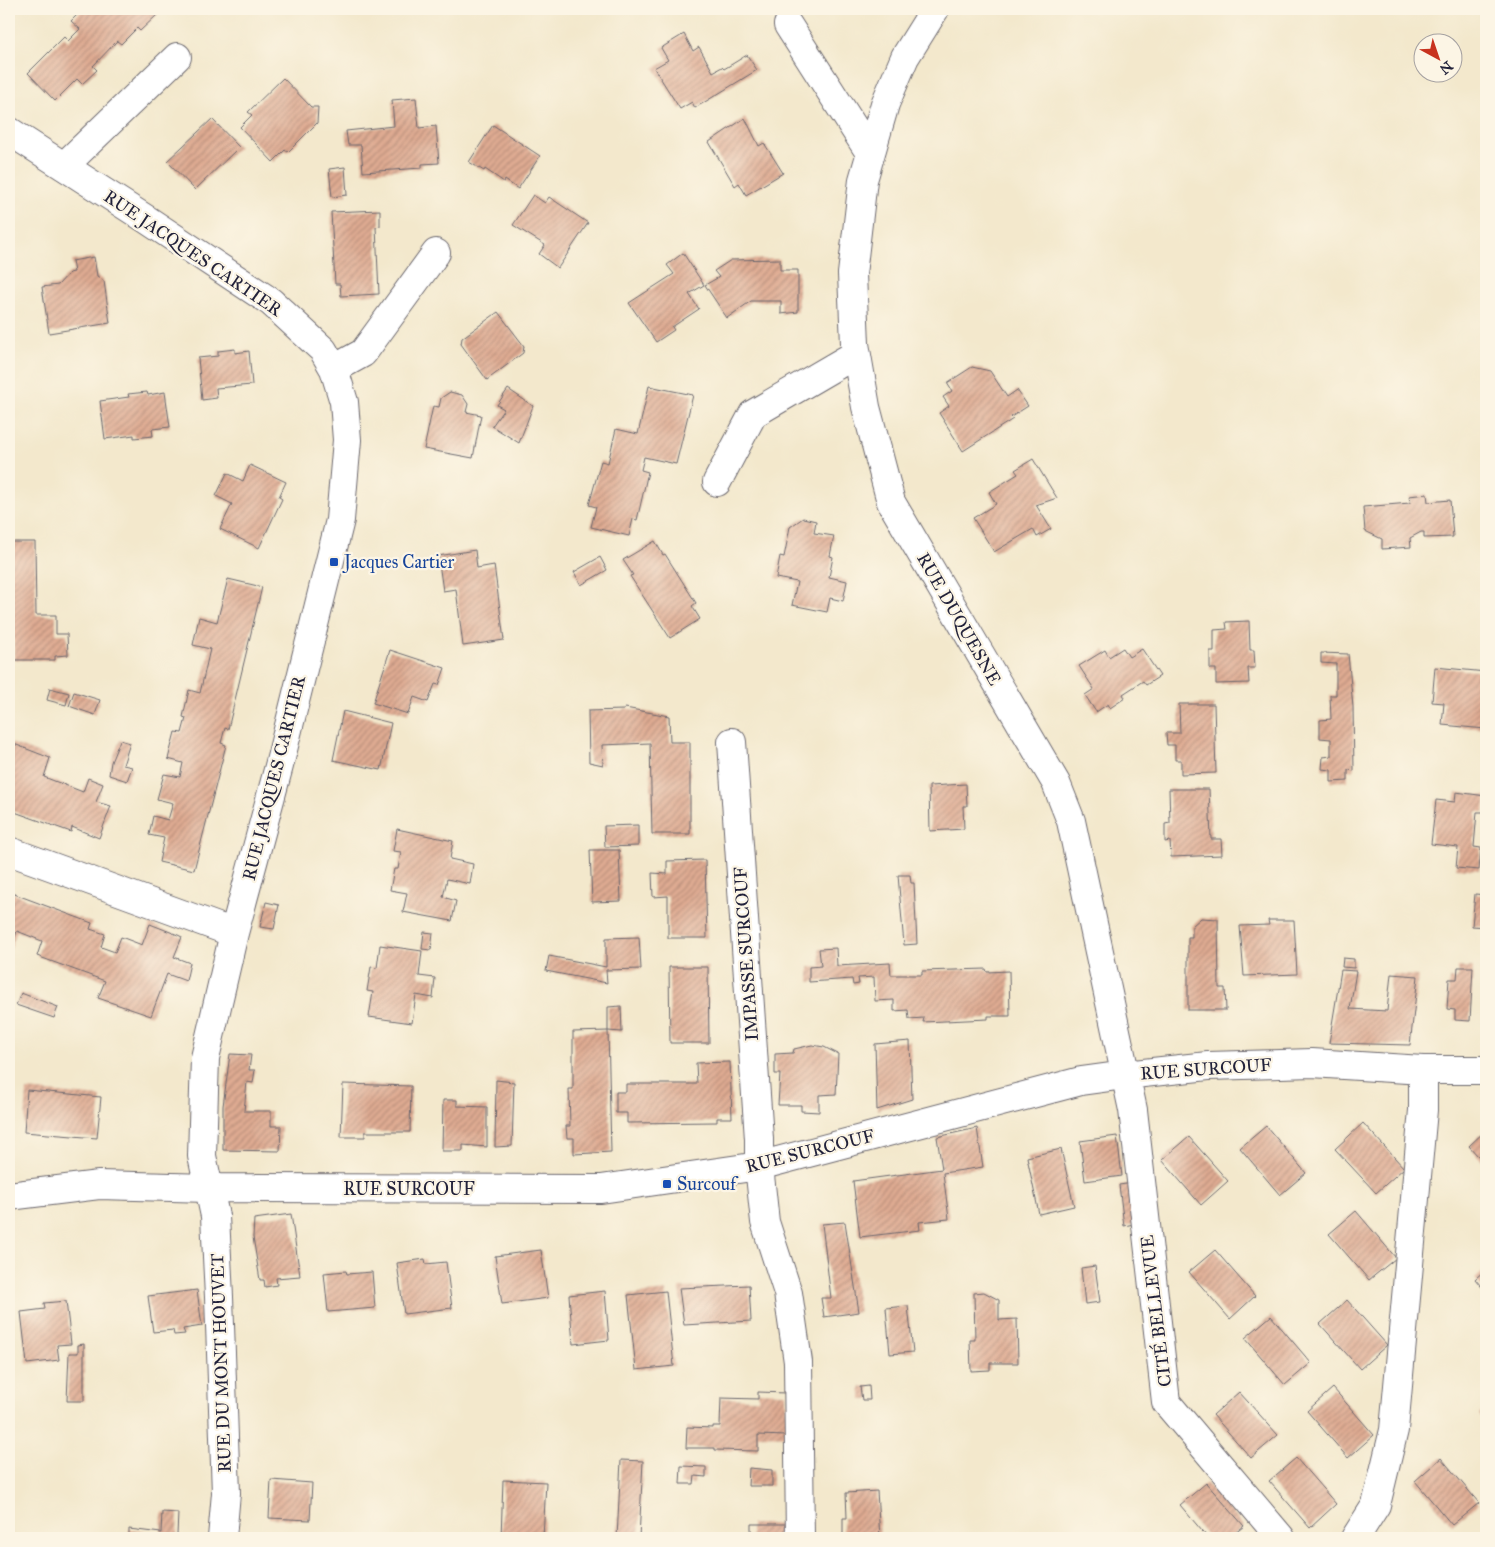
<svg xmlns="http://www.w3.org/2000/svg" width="1495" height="1547" font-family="'IM FELL Great Primer',serif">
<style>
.building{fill:url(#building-hatch)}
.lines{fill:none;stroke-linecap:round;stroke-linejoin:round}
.minor-casing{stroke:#6b676e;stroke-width:30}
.minor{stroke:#fff;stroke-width:28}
.transit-dot{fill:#1a4fb4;stroke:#fcf5e5;stroke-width:2}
.labels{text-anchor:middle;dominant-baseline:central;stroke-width:4.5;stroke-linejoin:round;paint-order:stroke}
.street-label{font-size:18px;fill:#22223b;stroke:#fcf5e5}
.transit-label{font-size:18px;fill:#164399;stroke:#fcf5e5;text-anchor:start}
</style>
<defs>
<pattern id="building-hatch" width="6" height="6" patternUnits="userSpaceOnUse" patternTransform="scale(1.25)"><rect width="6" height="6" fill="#dfab92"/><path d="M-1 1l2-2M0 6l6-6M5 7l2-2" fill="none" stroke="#b48b78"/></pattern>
</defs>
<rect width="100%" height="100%" fill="#fcf5e5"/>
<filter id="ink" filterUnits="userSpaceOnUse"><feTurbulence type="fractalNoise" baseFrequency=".02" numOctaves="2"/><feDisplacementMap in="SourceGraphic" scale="10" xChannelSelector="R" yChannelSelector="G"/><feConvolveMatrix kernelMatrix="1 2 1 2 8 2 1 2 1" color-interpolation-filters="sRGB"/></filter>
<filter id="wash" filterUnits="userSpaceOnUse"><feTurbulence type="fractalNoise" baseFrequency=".0096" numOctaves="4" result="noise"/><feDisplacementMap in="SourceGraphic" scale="20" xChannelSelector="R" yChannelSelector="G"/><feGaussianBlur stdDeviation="1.12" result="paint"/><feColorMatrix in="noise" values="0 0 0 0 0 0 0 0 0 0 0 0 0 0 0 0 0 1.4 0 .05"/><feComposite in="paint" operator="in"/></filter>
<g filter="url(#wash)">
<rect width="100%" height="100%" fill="#f3e8cc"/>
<g id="blocks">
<path class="building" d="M83,9H88L93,13L97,9H153L158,14L140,31L137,28L121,44L117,41L93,66L97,70L82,84L77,79L55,101L28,73L64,37L68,41L80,29L71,21Z
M684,34L693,51L699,47L713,72L722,67L724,69L747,55L757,70L695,108L692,102L680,109L654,68L668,60L661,48Z
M283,78L311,107H318L317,123L288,152L285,150L273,162L240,127L252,115L248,112Z
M416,98L419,128L436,126L439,163L422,164V168L363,172L361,145H348L346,131L394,126L392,100Z
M745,118L759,146L764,143L783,173L746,195L739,183L735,186L709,142Z
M212,119L239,147L195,190L167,161Z
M493,125L540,156L518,189L505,180L504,182L485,169L484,171L469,162Z
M345,167L347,195L332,197L329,169Z
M533,195L545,203L549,197L588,223L558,268L539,254L545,245L513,225Z
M380,210V226L376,227L379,294L341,296L340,284H335L331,212Z
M683,253L704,285L689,294L699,309L672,327L674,330L656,342L629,303L674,274L667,265Z
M94,257L97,276L104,281L110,323L49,333L42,287L58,285L69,273L74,272L72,261Z
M780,259V270H798V312L781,314V301H751L727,318L705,285L719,277L714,271L731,260Z
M498,312L524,346L523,353L487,380L461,344L462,338Z
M235,349V353L249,351L252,385L216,388L217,398L202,400L198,358L218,356V351Z
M972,367L990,371L1007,397L1017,390L1028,406L1011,417L1013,419L963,451L939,413L949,406L943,397L952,391L947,383Z
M649,386L693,395L676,464L644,457L641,470L648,472L637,520L633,519L629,536L591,527L596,507L589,505L601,461L608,463L616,429L638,434Z
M508,389L533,406L519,443L492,426L504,409L497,405Z
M147,392L148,395L165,392L170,427L152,429L153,436L134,438V435L105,439L100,401L129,397L128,394Z
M450,392L462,395L468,404L466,412L481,415L473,458L424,449L433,406L439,407L441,398Z
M1033,459L1057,498L1036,505L1051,529L1037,537L1033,529L994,552L973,518L996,504L989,492L1018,474L1015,470Z
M250,465L286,482L279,497L282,499L259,548L220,529L232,504L216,496L227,473L243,481Z
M1427,494L1428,502L1450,500L1453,537L1424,538V532H1421L1410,538L1411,547L1382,549V539L1365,531L1363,507L1410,503L1409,496Z
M803,518L816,521L814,533L834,536L830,556L833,557L829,577L847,581L843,601L830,598L827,612L792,605L797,582L776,578L780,556L784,557L790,527Z
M655,541L663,555L665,554L696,603L692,606L700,619L670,638L630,576L633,575L623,560Z
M9,542H35L36,615H56V634H67L68,655L55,656V660H14L13,616H9Z
M475,550L477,568L494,565L504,640L463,646L456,589L443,591L438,556Z
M600,557L607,570L581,585L574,572Z
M228,579L262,587L228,729L225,728L221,743L226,745L194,870L159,862L164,838L149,835L153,816L168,820L173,803L157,799L164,774L180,777L183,763L168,759L175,732L182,733L186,718L183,717L189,690L200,693L210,649L193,645L199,617L217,622Z
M1249,621L1250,650H1254L1255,668H1248L1249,683L1216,684V669H1210V651H1214V630L1227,629L1226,622Z
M1123,648L1129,657L1142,649L1160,676L1146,685L1143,681L1123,694L1125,698L1110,708L1108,704L1096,712L1085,695L1094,689L1079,666L1105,650L1109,657Z
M390,650L445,668L439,685L435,684L428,702L414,697L408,714L373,703Z
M1321,653L1348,654L1353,707L1354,771L1348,770V781L1331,782V770L1322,769L1323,757L1331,756V739L1320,738V720L1331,719L1330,695H1336V664L1321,663Z
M1435,667L1486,672V729L1442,725L1444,703L1432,702Z
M50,688L69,693L66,705L47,700Z
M74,692L100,700L95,715L69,706Z
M1179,704H1214L1216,773L1181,774V760H1175V745H1167L1166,733H1180Z
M625,708L669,716L670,742H690V834H652L650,743L602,745L603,765L589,762L588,711L624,710Z
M343,711L391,723L381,770L333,760Z
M120,740L130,743L123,765L132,767L127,781L109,775L111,762Z
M9,742L50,758L44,777L83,792L88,778L103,784L96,802L111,806L99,838L72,827L71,832L9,810Z
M966,784L967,806H963L964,829L930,831L929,786Z
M1169,789H1209L1211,839H1221L1222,855L1171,857L1170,841L1165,842V824L1170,823Z
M1456,792L1486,796L1484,812H1477L1474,847L1481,848L1479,870L1456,868L1458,847L1431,844L1436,800L1455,802Z
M638,825V846L605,847L604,826Z
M397,829L453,841L450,859L473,864L470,884L447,879L443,897L456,901L452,921L403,912L407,893L390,890L394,869H398L401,852L393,851Z
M590,850H619L621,901L592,902Z
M705,860L707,938H668V896L653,897L652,873L667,874V861Z
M898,875H910L911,883H914L917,944L904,945Z
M9,892L92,923L90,929L105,934L101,947L115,952L121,937L142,945L150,924L178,935L182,937L174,957L190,963L186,981L167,974L151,1016L98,998L105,981L37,956L42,941L17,931L9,953Z
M1475,894L1486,895V927L1472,926Z
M266,902L279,905L274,929L260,927Z
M1201,918L1218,919L1219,988H1225L1226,1010H1188V937H1192V926Z
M1268,920H1294L1297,974L1244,976L1240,926L1269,925Z
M424,932L433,933L431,950L422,949Z
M639,937L641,969L606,970L607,983L546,971L549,956L606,967V938Z
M380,945L422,951L419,976L435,978L433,998L416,995L412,1023L369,1017L373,992L367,991L371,967L377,968Z
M836,948L837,966L890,963L891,975H922V971L986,969L987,972L1009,971L1010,1016H988V1019L923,1022L924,1018L909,1019L908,1010L894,1011V1000L875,1001L874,977L858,978L859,984L853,985L852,979L809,982V967L821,966L819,949Z
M1343,958L1354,959V968L1342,967Z
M669,967H708L709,1043H670Z
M1458,967H1473L1470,1021L1455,1020V1010L1447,1009L1449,979H1457Z
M1341,970L1356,971L1350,1009L1387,1011L1391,974L1418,976L1410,1045L1329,1043Z
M21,993L58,1007L54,1018L16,1005Z
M621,1006L622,1032L608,1031V1007Z
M608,1031L611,1152L574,1154V1138H567L566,1126H570L569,1089H573V1032Z
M910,1041L912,1099L877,1110L875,1044Z
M812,1045L824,1047L838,1054L836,1094L819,1095V1112L801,1111V1105H778L780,1074H775V1054L793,1053L794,1049Z
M230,1054L251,1055L249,1070H255L253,1083L247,1082L244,1111H271V1126H281L280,1151L223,1150V1106Z
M730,1062L732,1118H717V1122L627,1123V1113H616V1092H626V1084H697L696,1063Z
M496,1080L514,1082L512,1146L495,1147Z
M343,1084L411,1086L410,1132H365V1137H341Z
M27,1090L101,1097L97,1138L24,1132Z
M443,1100H457V1106L487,1107V1147L463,1145V1151H442Z
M1363,1123L1404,1168L1376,1193L1335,1149Z
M1266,1126L1306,1173L1280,1195L1240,1148Z
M977,1128L983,1167L943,1173L949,1219L919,1222L920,1230L860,1237L853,1181L942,1169L937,1137Z
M1486,1130V1165L1469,1146Z
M1117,1136L1122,1176L1085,1181L1080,1141Z
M1189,1137L1228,1181L1201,1205L1162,1160Z
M1061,1149L1074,1206L1039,1214L1027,1157Z
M1133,1183L1139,1223L1124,1226L1119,1185Z
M1356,1211L1396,1258L1369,1280L1329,1234Z
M291,1214L300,1276L276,1278L277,1285L265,1287L264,1280H260L253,1237L254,1219Z
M845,1222L859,1312L824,1317L821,1298H831L822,1224Z
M541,1250L548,1298L502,1304L495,1256Z
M1215,1250L1255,1296L1230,1319L1189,1272Z
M425,1259L426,1264L446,1262L452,1308L404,1314L397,1263Z
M1095,1266L1100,1302L1085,1304L1081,1268Z
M1486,1269V1292L1475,1279Z
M346,1271L347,1274L372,1272L375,1308L328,1312L324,1273Z
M749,1285L751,1321L684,1325L679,1288Z
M197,1290L202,1326L183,1329L185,1334L174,1335L173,1330L153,1332L148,1296Z
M605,1291L609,1340L573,1344L569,1295Z
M666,1291L674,1366L636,1370L628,1295Z
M984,1292L999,1300V1320L1017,1319L1018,1363H990V1370L971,1371L970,1340H975L974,1293Z
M1347,1300L1387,1345L1360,1369L1320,1324Z
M66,1301L71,1344L57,1345L59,1360L27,1364L21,1312L45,1309L44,1303Z
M908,1306L913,1352L890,1354L886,1308Z
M1271,1316L1311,1363L1285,1385L1245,1338Z
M84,1344V1401H67L69,1353H78V1345Z
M869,1386L870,1400H862L860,1387Z
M1333,1388L1374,1435L1348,1458L1307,1411Z
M758,1392L786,1393L787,1436L758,1435V1451L715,1450V1448H686L687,1427L713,1428V1426H720L721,1398L758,1399Z
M1239,1392L1278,1435L1251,1458L1213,1415Z
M1486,1408V1422L1479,1414Z
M1296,1458L1336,1504L1310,1528L1269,1481Z
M1441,1458L1479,1503L1452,1525L1415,1481Z
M621,1460L643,1461L639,1538H617Z
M681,1466L706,1467V1477L695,1476L694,1484H680Z
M749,1468L772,1470V1486H748Z
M271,1480L312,1483L310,1520L269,1518Z
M503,1480L546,1482L543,1538H501Z
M1206,1483L1244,1526L1229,1538H1208L1180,1505Z
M877,1491L880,1538H843V1518H847L846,1493Z
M162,1512L178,1513L177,1535H180V1538H129V1529L161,1533Z
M751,1524H787L788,1538H751Z"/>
</g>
</g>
<g filter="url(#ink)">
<use href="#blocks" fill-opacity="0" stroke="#6b676e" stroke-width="1"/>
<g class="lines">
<defs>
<path id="minor" d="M935,9L905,57L885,104L863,180L852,274L855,344L866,407L891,502L1056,783L1071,821L1133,1110L1166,1402L1281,1538
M788,25L870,153
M9,131L146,219L271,302L323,350L334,369L344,402L347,440L340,520L279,766L234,933L205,1058L202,1156L215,1216L219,1297L226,1493L222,1538
M64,166L177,57
M334,369L363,353L436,253
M717,482L753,414L856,354
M732,742L759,1139V1166L765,1222L788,1293L798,1362L800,1538
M9,851L234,933
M9,1196L99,1185L208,1188L601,1189L759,1166L1081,1081L1125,1075L1208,1066L1312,1063L1423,1070H1486
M1355,1538L1376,1505L1394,1430L1423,1110V1070"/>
</defs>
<use href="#minor" class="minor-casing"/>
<use href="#minor" class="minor"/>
</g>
</g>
<g class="transit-dot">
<rect x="329" y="557" width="10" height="10" rx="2.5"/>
<rect x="662" y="1179" width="10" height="10" rx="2.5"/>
</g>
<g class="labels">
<g class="street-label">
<text transform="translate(193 253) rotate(34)">RUE JACQUES CARTIER</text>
<text transform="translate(959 619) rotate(60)">RUE DUQUESNE</text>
<text transform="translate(274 778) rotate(-76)">RUE JACQUES CARTIER</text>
<text transform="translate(746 954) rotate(-94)">IMPASSE SURCOUF</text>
<text transform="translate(1206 1069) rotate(-4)">RUE SURCOUF</text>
<text transform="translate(810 1151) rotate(-14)">RUE SURCOUF</text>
<text x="409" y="1189">RUE SURCOUF</text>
<text transform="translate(1156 1311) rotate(-97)">CITÉ BELLEVUE</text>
<text transform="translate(221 1363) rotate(-92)">RUE DU MONT HOUVET</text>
</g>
<g class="transit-label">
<text x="344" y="562">Jacques Cartier</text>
<text x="677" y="1184">Surcouf</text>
</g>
</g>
<rect width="1495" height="1547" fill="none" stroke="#fcf5e5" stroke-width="30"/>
<g transform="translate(1438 58) rotate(140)"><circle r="24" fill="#fcf5e5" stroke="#a5a1a1"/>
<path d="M0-4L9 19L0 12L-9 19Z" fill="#c8321e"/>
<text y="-8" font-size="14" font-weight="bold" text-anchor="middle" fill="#22223b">N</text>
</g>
</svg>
